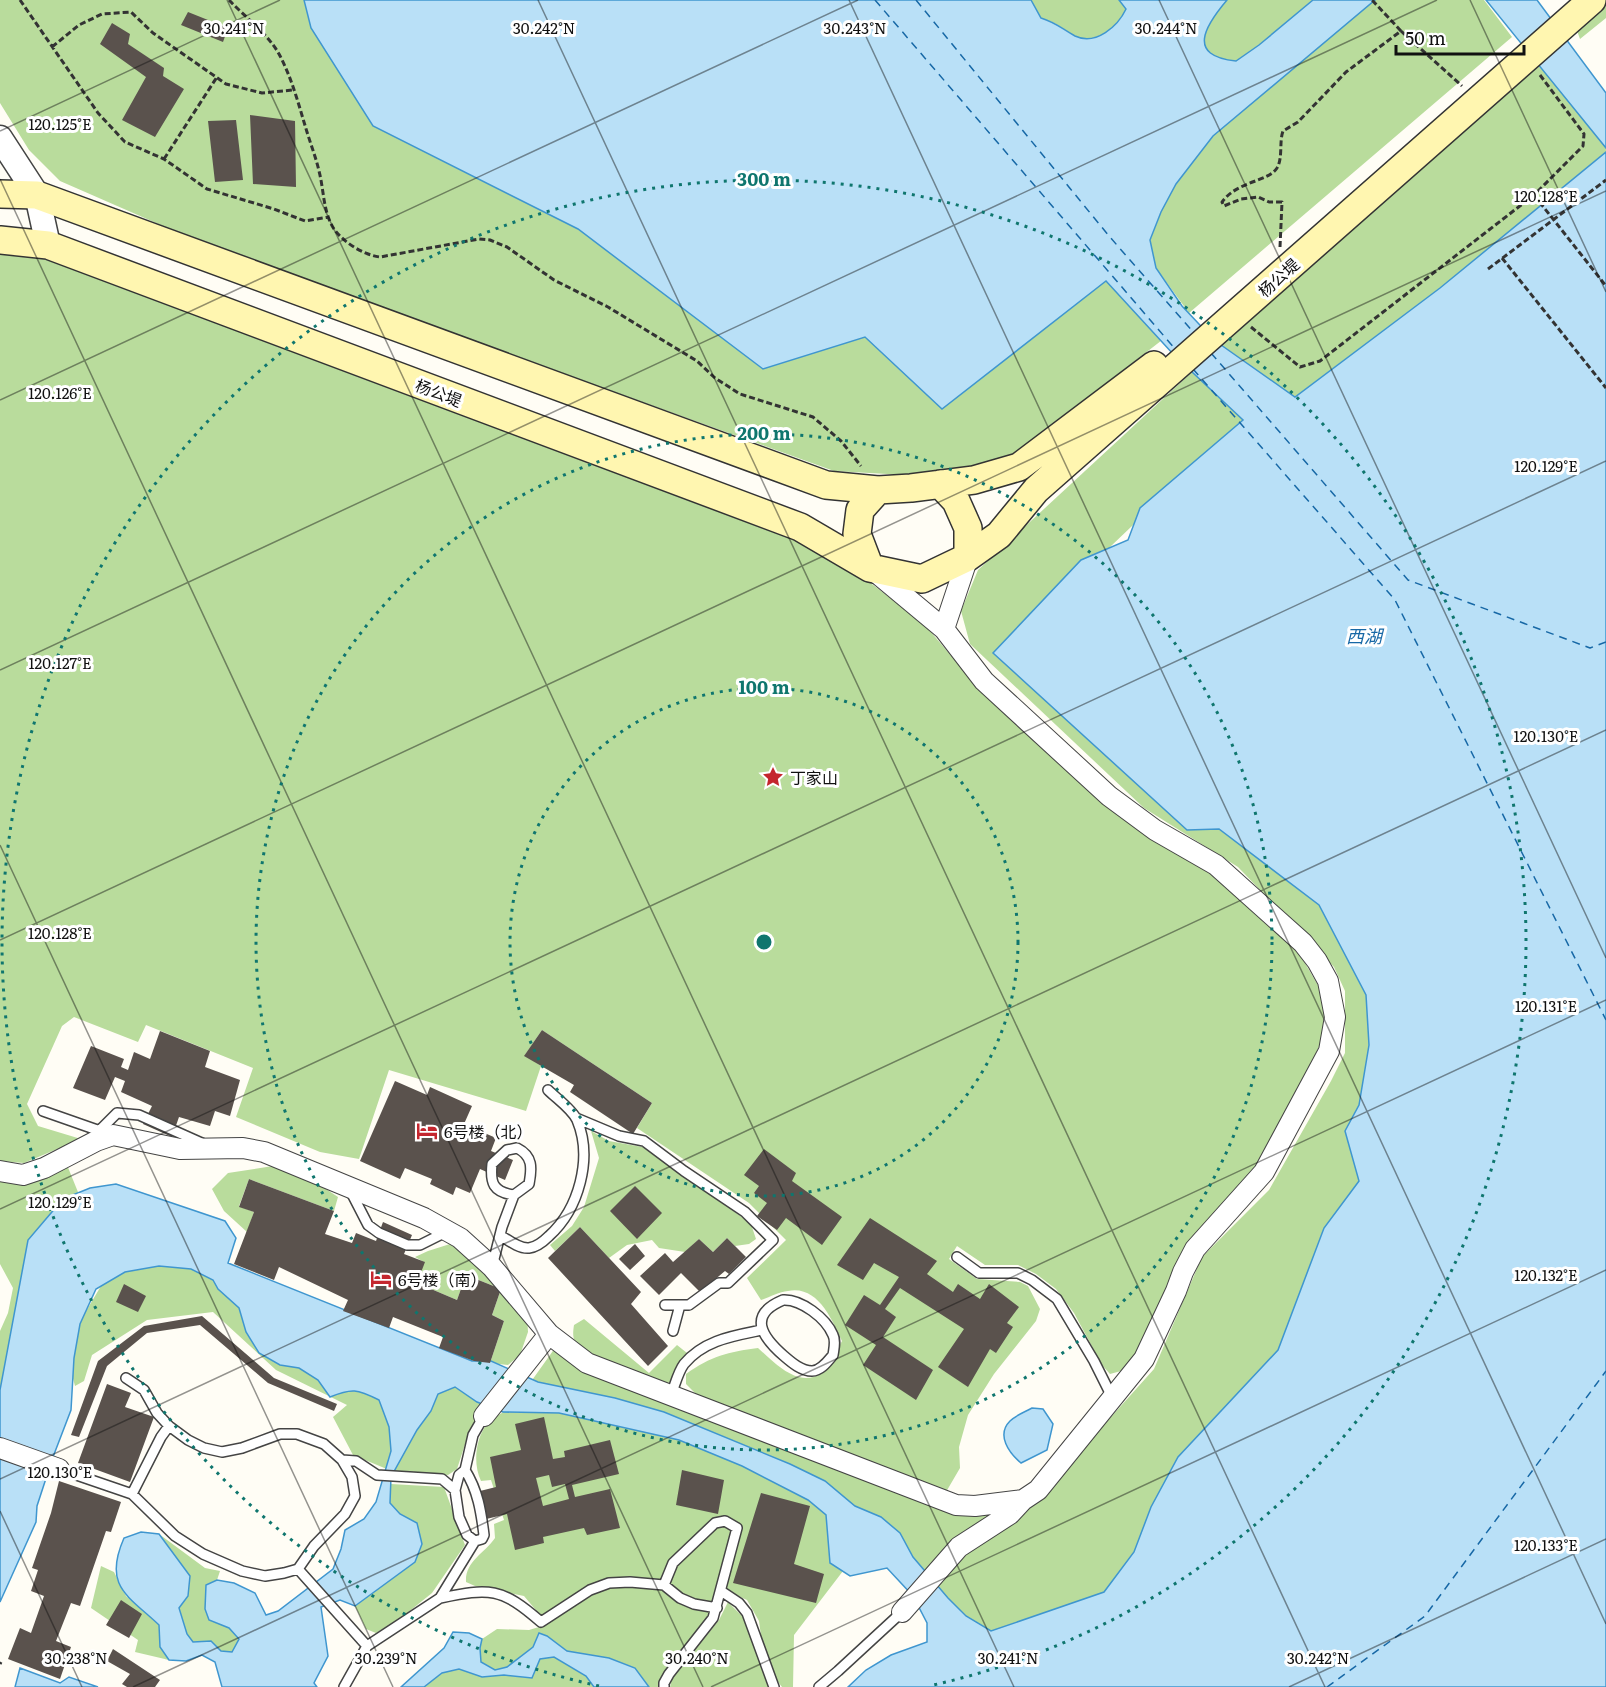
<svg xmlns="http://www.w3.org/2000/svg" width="1606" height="1687" font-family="Literata,'Noto Sans SC',serif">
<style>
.forest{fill:#b9dc9c}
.water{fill:#b9e0f7;stroke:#3f96cf;stroke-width:1.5}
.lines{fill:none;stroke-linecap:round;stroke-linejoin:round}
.ferry{stroke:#1768a6;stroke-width:1.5;stroke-dasharray:8 6;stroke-linecap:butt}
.building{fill:#5a524d;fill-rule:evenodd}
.service-casing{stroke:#444;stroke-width:12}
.minor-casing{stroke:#444;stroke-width:22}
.tertiary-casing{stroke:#444;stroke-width:27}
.secondary-casing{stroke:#333;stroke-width:30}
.path{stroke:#333;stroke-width:3;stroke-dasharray:6 3;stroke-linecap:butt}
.service{stroke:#fff;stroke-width:9}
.minor{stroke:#fff;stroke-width:20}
.tertiary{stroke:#fff;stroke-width:24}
.secondary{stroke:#fff6b0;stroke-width:27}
.ticks{fill:none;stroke:#111;stroke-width:1.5;stroke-opacity:0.45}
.ring{fill:none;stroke:#0f766e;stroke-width:3;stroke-dasharray:3 6}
.labels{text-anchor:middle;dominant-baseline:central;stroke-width:6;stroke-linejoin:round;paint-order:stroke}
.street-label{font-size:16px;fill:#111;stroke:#fff}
.poi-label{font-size:16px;fill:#111;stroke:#fff;text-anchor:start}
.water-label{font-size:18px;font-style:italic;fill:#1768a6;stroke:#fff}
.ticks-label{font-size:15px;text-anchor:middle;fill:#111;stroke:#fff;stroke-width:6;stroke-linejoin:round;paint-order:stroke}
.centre{fill:#0f766e;stroke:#fff;stroke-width:3}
.ring-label{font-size:18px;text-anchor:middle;font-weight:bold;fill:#0f766e;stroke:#fff;stroke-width:6;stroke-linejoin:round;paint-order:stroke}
</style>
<rect width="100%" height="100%" fill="#fffdf5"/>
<path class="forest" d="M0,0H315L1107,273L1166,337L1010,458L923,476L834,471L211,247L60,181L29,150L0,103Z
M1031,0H1119L1126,9C1118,26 1096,46 1075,36C1063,29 1056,22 1041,18Z
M1227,0H1313L1259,45L1236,61C1186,56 1205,26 1227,0Z
M1374,0H1484L1512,37L1189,313L1156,268L1150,241L1161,212L1176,184L1213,136Z
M1606,2V18L1580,39L1576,28Z
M1535,50L1606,148V152L1440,288L1295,397L1214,340Z
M0,248L38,251L794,531L841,560L925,625L964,671L1216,874L1295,946L1319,987L1324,1014L1322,1040L1293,1103L1259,1165L1139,1352L1121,1371L1110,1374L1102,1365L1074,1313L1056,1289L1036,1274L1018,1265H985L957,1246L949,1259L977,1279L1020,1282L1028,1286L1040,1309L1036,1321L994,1374L968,1415L959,1447L960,1468L946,1492L696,1394L686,1384V1374C711,1356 728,1352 758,1348C775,1363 798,1389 822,1373C831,1368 837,1350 842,1341C832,1320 818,1285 788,1291C779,1292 770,1297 761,1300L747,1278L786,1240L749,1203L637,1128L652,1103L542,1030L525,1055L541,1066L526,1111L389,1070L359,1159L320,1152L236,1117L253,1068L146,1025L138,1042L74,1017L62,1026L27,1104L38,1126L81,1139L24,1163L0,1161Z
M1192,372L1243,420L998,654L1222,822L1326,907L1366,995L1375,1045L1363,1183L1283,1349L1139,1551L1099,1612L980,1634L802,1477L530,1383L555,1348L588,1373L938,1509L984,1515L1051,1484L1154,1369L1202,1257L1269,1190L1331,1081L1345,1053V991L1334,967L1238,867L1144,808L970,644L961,611L978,570Z
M591,1131L609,1141L648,1148L751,1224L756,1239L749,1244L735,1246L727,1238L713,1252L699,1239L685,1252L659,1248L652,1240L627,1245L609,1258L580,1227L555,1251L550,1245L572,1226L584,1207L599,1158Z
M67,1165L80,1197C54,1212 37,1220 27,1250L0,1401V1331L8,1313L13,1288L0,1264V1179Z
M273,1166L320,1185L338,1197L334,1211L249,1179L239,1206L254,1212L247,1232L224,1211L212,1189L228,1173Z
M450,1244L483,1267L527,1315L528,1332L520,1355L508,1365L490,1363L504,1321L492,1315L501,1289L466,1275L457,1300L417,1283L424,1262L415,1257L428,1251Z
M159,1266L217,1269L381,1394L398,1431L394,1470L417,1430L431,1411L438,1394L455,1387L477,1402L486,1406L469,1432L457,1469L448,1475L394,1472L353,1455L333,1417L347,1405L276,1370L213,1312L147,1320L92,1355L84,1381L75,1386L70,1367L79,1323L101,1286L125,1272Z
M584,1319L649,1373L677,1345L687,1353L671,1381L664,1386L585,1351C573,1343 572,1338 574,1325Z
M503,1412L559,1413L679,1440L742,1466L808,1500L826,1515L830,1563L843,1571L794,1635L793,1687H782L765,1665L759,1621L747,1600L719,1587L708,1620L661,1687H649L635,1668L609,1658L567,1651L547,1636L539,1633L533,1647L507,1667L495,1670L481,1663L480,1648L482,1639L497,1629L529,1630L539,1627L540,1615L524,1596L475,1586L466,1582C465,1561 484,1554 495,1538L494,1524L504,1520L491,1480L481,1481C473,1465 475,1439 487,1424C491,1419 498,1416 503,1412Z
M391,1484L444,1487L465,1545L432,1593L401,1618L376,1633L366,1629L355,1606L415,1562L417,1523L399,1514L390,1503Z
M159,1534L205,1568L220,1571L217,1580L206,1585L209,1620L229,1628L239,1639L232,1652L221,1651L211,1641L193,1642L187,1634L179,1608L188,1596L190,1576Z
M101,1566L114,1572L126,1596L159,1625L160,1647L169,1660L135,1652L138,1640L91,1608Z
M728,1602L743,1617L769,1687H670L672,1678L719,1620Z
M554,1657L586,1676L594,1687H424L442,1673L459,1669L482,1677L504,1675L531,1678L540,1659Z"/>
<path class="water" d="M304,0H1031L1041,18C1057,23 1062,29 1075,36C1096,46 1118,26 1126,9L1119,0H1227C1205,26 1186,56 1236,61L1259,45L1313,0H1375L1213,136L1176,184L1161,212L1150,240L1156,268L1182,306L1214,340L1295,397L1440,288L1606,152V1687H848L866,1670L891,1655L927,1642V1623L913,1596L887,1568L850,1576L830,1563L826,1515L808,1500L742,1466L679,1440L559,1413L503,1412L477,1402L455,1387L438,1394L431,1411L417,1430L391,1477L390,1503L400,1514L417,1523L422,1544L415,1562L355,1606L340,1600L321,1607L328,1656L314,1683L317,1687H222L215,1662L202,1655L186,1661L169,1660L160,1647L159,1625C127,1595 103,1586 124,1538L141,1532L159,1534L190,1576L188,1596L179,1608L187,1634L193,1642L211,1641L221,1651L232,1652L239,1639L229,1628L209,1620L205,1609L206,1585L217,1580L234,1583L255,1593L266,1615L278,1611L333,1569L341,1549L345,1530L364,1519L376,1502L391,1451L389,1427L379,1400C357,1389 352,1388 330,1397L318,1380L299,1368L280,1365L259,1353L246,1332L239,1308L218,1289L213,1280L191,1269L159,1266L125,1272L96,1289L80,1324L74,1358L71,1410L53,1457L37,1506L36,1522L0,1602V1390L28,1240L63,1199L90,1188L116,1184L225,1221L236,1238L228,1263L472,1361H491L538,1382L615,1398L664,1412L790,1464L825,1481L855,1506L881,1517L900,1533L913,1557L948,1598L966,1616L991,1631L1104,1592L1134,1552L1151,1507L1178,1457L1278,1350L1324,1228L1359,1181L1345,1131L1359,1105L1369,1045L1366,995L1319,905L1219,829L1187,830L993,653L1081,560L1128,540L1140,508L1243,420L1174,355L1106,281L942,409L865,337L763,369L578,229L373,126L311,28Z
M1486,0H1537L1606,93V148Z
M1032,1408L1043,1409L1053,1424L1047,1450L1021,1463C1009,1453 996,1435 1010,1421C1016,1415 1025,1412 1032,1408Z
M453,1632L469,1633L482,1639L480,1648L481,1662L495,1670L507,1667L533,1647L539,1633L547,1636L567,1651L609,1658L635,1668L649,1687H594L586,1676L554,1657L540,1659L532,1678L504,1675L482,1677L459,1669L442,1673L424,1687H401L444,1648Z
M20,1668L60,1683L69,1677L98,1687H15Z"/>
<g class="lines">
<path class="ferry" d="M875,0L1176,350
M916,0L1109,236L1194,333
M1211,353L1408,580L1590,648L1606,642
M1193,369L1395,600L1606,1020
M1327,1687L1425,1616L1606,1371"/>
</g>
<path class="building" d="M188,12L228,28L223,42L181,25Z
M112,23L130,34L128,44L164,68L163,76L184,89L155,137L122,120L146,77L100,44Z
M250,115L295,121L296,187L253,184Z
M236,120L243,180L215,182L208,121Z
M542,1030L652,1103L633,1134L570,1092L574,1085L524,1056Z
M160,1031L210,1051L205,1067L240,1080L230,1116L215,1111L210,1126L179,1117L172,1137L143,1124L152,1106L121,1092L125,1081L115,1077L105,1100L73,1088L91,1046L124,1059L121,1067L128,1070L134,1052L150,1059Z
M395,1081L427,1095L430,1087L472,1106L464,1124L496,1138L491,1151L513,1160L505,1180L480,1169L470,1193L456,1187L453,1195L430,1184L432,1179L405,1168L400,1179L360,1161Z
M764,1149L796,1173L792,1181L842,1217L822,1245L786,1218L777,1230L757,1216L767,1203L754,1193L759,1186L744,1175Z
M249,1179L334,1211L325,1234L352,1243L356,1233L376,1241L383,1222L412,1235L404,1254L425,1262L417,1283L457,1300L466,1275L501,1289L492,1315L504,1321L490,1363L474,1361L439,1348L443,1337L393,1317L389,1328L343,1311L348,1300L279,1267L274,1280L234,1264L254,1212L239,1207Z
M635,1186L662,1213L637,1239L610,1211Z
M870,1218L937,1261L927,1274L953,1292L958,1284L980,1299L989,1284L1019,1307L1007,1323L1013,1327L996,1353L990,1349L968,1387L938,1367L964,1329L900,1288L885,1309L896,1317L883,1337L933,1370L916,1400L863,1365L876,1345L845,1325L864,1295L880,1305L899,1277L874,1263L863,1280L837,1265Z
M580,1227L641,1292L631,1304L668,1346L648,1366L548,1258Z
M727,1238L746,1257L729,1274L725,1271L700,1292L681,1273L659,1295L640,1276L665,1253L673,1262L699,1239L713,1252Z
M635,1244L645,1256L630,1270L619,1259Z
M124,1284L146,1296L138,1312L116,1302Z
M202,1316L274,1378L337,1404L334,1411L268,1383L200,1325L147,1333L107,1366L79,1437L71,1435L98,1361L144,1326Z
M107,1384L131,1393L125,1407L154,1417L130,1482L78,1463Z
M544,1417L553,1459L565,1457L564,1451L610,1440L619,1474L572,1485L575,1497L610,1489L620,1528L587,1535L584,1528L543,1537L544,1543L515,1550L507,1514L478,1521L472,1493L496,1487L490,1457L521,1450L515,1424ZM549,1475L552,1487L565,1484L569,1499L543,1506L536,1478Z
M682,1470L724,1480L718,1514L676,1505Z
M59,1481L121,1502L111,1532L106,1531L80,1606L71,1603L56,1641L71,1647L60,1679L8,1659L20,1628L31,1633L44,1596L31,1591L38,1570L32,1568L51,1513Z
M761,1493L810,1506L794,1564L824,1574L816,1603L733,1583Z
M121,1600L142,1614L129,1638L106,1625Z
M113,1649L160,1680L155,1687H127L122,1684L130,1674L107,1661Z"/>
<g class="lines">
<defs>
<path id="service" d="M43,1111L103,1132
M576,1118L619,1136L644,1141L684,1171L745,1212L773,1240L728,1283H719L689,1305H665
M96,1139L100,1130L117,1113L139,1115L204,1144
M517,1148C533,1156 532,1168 529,1184L514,1195C493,1192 490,1183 492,1164L507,1150Z
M351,1192L368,1225L379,1233L407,1245H420L446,1232
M500,1235C508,1240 519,1249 529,1248C537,1247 544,1241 549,1236C579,1209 593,1158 577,1120C572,1109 557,1099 548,1090
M957,1257L979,1273H1018L1032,1280L1057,1299L1094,1361L1112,1397
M492,1267L502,1227L514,1195
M783,1300C801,1299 826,1318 833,1335C836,1341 834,1348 833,1355C828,1361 821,1371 812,1371C801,1371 791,1362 784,1356C762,1337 747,1315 783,1300Z
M673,1331L680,1305
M671,1395C675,1385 678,1372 684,1364C704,1340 733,1336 762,1330
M342,1460L356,1461L377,1475L442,1479L455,1490
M59,1469L132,1494L175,1536L203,1554L242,1571L265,1576L284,1573L298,1569L314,1546L345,1514L355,1496L352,1477L342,1460L324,1444L297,1434H280L242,1448L222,1452L204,1448L188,1440L169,1426L157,1413L144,1390L126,1378
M465,1470C478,1491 481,1511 484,1535L482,1539L475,1541L467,1535L459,1517L455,1490L459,1475L465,1470L473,1435L484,1416
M132,1494L161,1437L169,1426
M298,1569L367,1646
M664,1585L673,1563L715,1523L725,1521L737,1528L713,1618L669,1674L664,1683V1687
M721,1591L739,1603L747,1613L774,1687
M440,1598C490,1588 501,1587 541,1622L590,1590L609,1583L630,1582L664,1585L680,1598L694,1604L717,1608
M344,1687L367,1646L440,1598L475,1541
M819,1687L838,1671L902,1612"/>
<path id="minor" d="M944,629L968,557
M0,1171L23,1175L44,1168L96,1141L113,1135L180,1149L243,1148L264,1152L424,1218L460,1238L492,1267L549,1334L587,1363L956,1505L975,1506L1023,1500L1038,1490L1144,1359L1176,1291L1183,1272L1195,1249L1264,1172L1329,1051L1335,1017L1328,981L1317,961L1303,943L1216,865L1155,830L1109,796L984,681L944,629L872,569
M484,1416L549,1334
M0,1448L59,1469
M902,1612L959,1547L1010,1514L1023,1500"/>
<path id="tertiary" d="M0,138L37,195L48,245"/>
<path id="secondary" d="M0,194L37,195L826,485L878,490L911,488L974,480L1019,467L1154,365
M0,240L48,245L800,527L870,568L922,579L968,557L999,535L1036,490L1592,0
M940,484L956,501L968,528V557
M870,568L857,534L860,510L878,490"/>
</defs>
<use href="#service" class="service-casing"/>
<use href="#minor" class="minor-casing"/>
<use href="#tertiary" class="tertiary-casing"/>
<use href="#secondary" class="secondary-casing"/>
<path class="path" d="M20,0L98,113L125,142L164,159L207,189L274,209L305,221L329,217
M229,0C245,17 268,34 279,54C292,78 299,106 307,132C311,145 316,158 319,171C324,190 323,212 334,229C344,243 364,255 380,257L479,239L490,240L507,247L554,280L608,307L697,361L715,378L740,394L813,417L841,441L861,466
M1401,31L1462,86
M52,47L79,25L102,14L131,12L153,33L226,84L262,93L293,90
M164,159L217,77
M1534,195L1606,286
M1280,247L1282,202H1269L1258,197L1241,199L1224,206L1222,202C1237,181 1268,182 1277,168C1283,158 1279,142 1283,131L1298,122L1346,72L1401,31L1372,0
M1502,258L1606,388
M1488,269L1606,180
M1251,327L1300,367L1320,361L1534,195L1583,146L1584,134L1540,75
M0,1664L1,1662"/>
<use href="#service" class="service"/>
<use href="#minor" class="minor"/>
<use href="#tertiary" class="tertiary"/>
<use href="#secondary" class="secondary"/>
</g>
<path class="ticks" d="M227,0L1014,1687M538,0L1325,1687M849,0L1606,1624M1159,0L1606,958M1470,0L1606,292M0,131L280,0M0,179L703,1687M0,400L858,0M0,670L1437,0M0,845L393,1687M0,940L1606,191M0,1209L1606,461M0,1479L1606,730M0,1511L82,1687M133,1687L1606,1000M711,1687L1606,1270M1289,1687L1606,1539"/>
<g class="ring">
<circle cx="764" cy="942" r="254"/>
<circle cx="764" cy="942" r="508"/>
<path d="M599 1686A762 762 0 1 1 929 1686"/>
</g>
<defs>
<symbol id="sight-bare" viewBox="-9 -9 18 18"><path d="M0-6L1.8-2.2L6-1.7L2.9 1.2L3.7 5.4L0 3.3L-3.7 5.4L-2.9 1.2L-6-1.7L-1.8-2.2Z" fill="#c4262e" stroke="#fff" stroke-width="2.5" paint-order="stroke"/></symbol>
<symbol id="hotel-bare" viewBox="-9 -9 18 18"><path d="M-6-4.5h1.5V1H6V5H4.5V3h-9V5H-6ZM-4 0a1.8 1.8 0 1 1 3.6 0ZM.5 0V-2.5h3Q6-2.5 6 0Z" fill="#c4262e" stroke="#fff" stroke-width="2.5" paint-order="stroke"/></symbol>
</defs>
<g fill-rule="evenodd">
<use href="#sight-bare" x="758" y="762" width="30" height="30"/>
<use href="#hotel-bare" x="412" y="1116" width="30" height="30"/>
<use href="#hotel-bare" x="366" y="1264" width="30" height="30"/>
</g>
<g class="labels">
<g class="street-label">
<text transform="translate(1278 277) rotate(-42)">杨公堤</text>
<text transform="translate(439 392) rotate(21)">杨公堤</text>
</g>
<g class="poi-label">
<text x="790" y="777">丁家山</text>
<text x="444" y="1131">6号楼（北）</text>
<text x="398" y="1279">6号楼（南）</text>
</g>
<g class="water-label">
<text x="1364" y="635">西湖</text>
</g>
</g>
<g class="ticks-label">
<text x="234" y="34">30.241°N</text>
<text x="544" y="34">30.242°N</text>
<text x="855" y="34">30.243°N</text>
<text x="1166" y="34">30.244°N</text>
<text x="60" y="130">120.125°E</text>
<text x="1546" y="202">120.128°E</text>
<text x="60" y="399">120.126°E</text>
<text x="1546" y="472">120.129°E</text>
<text x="60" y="669">120.127°E</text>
<text x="1546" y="742">120.130°E</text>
<text x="60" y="939">120.128°E</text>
<text x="1546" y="1012">120.131°E</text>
<text x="60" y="1208">120.129°E</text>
<text x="1546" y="1281">120.132°E</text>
<text x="60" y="1478">120.130°E</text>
<text x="1546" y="1551">120.133°E</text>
<text x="76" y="1664">30.238°N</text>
<text x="386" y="1664">30.239°N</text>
<text x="697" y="1664">30.240°N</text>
<text x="1008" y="1664">30.241°N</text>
<text x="1318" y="1664">30.242°N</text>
</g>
<circle cx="764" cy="942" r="9" class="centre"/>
<g class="ring-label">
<text x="764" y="186">300 m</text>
<text x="764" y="440">200 m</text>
<text x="764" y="694">100 m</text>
</g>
<path d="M1396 45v9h128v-9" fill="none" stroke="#111111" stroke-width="3"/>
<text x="1405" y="45" font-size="18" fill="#111111" stroke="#ffffff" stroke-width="4.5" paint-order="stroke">50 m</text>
</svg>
